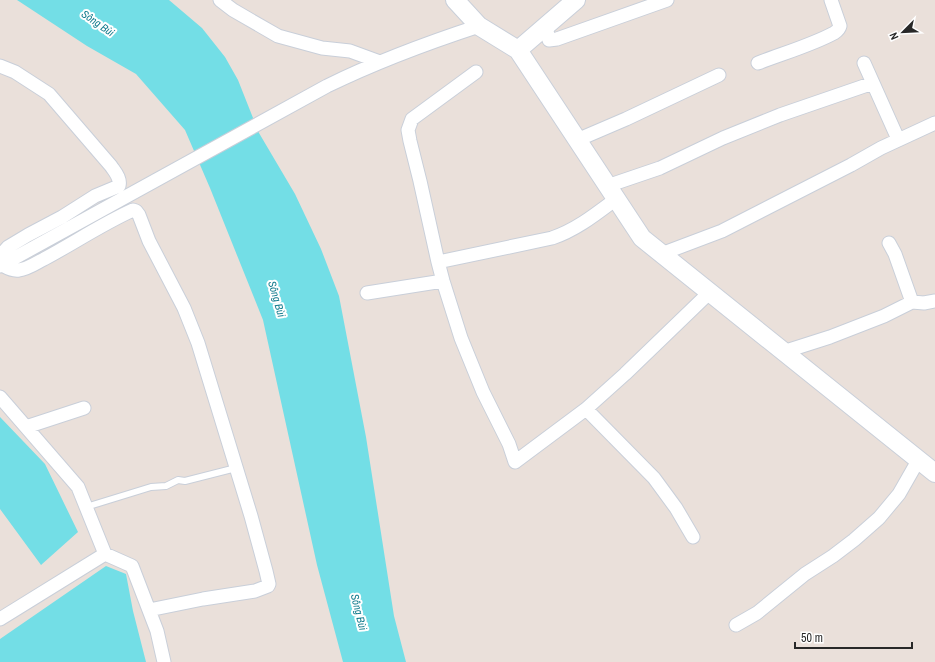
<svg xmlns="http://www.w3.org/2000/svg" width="935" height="662" font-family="'Archivo Narrow',sans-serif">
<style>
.water{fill:#73dee6}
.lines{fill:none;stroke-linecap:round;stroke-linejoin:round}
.lane-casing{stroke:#c9cfd9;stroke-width:8}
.street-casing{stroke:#c9cfd9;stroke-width:15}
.secondary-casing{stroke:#c9cfd9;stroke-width:20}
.lane{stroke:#fff;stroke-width:6}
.street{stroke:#fff;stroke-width:13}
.secondary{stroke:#fff;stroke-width:18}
.labels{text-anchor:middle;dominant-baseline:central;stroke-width:4;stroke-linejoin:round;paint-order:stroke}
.water-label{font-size:11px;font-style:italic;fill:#157d8e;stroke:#fff}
</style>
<rect width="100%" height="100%" fill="#eae0da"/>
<path class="water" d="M17,0H169L202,28L225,57L238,80L259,133L295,194L321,249L339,296L366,437L394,616L406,662H343L317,565L263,320L210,188L185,130L136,74L87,46Z
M0,417L45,464L78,532L41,565L0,509Z
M106,566L126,574L133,611L146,662H0V639Z"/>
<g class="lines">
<defs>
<path id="lane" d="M86,507L151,487L166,486L178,480L185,481L236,468"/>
<path id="street" d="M220,0L233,10L278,36L322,48L350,51L380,62
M546,27L549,40L557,39L667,0
M758,63C781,54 812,45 834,33C837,31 839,30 840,26L831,0
M864,63L898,139
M0,66L15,72L49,94L111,166C115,172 121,178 119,186L95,196L62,217L28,235L8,247L1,255L2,265C7,268 13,271 19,270C28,269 36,263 44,259C74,243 102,224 133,210L136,211L139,215L149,241L184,308L198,343L251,516L266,571L269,584L268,586L255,591L203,599L149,610
M476,72L412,119L408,130L410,141L420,181L438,262L443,281L461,338L483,392L509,444L515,462L586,409L625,374L709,293
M577,140L626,119L719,75
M607,186L660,168L723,138L780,115L873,83
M889,243L895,254L912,302
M661,254L722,231L851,165L881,148L935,123
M438,262L552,238C576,230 596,214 616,199
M0,266L327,86C376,62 427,43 479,26
M367,293L443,281
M783,352L830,337L884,316L912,302L924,303L935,301
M0,397L78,487L105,554L132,566L157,631L164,662
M586,409L654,478L676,508L693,537
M26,427L84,408
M0,619L105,554
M736,625L757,613L805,574L833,556L854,540L879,518L899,494L919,459"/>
<path id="secondary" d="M455,0L479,26L518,50
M576,0L518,50L642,238L935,473"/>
</defs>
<use href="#lane" class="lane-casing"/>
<use href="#street" class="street-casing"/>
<use href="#secondary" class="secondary-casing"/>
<use href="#lane" class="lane"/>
<use href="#street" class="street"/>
<use href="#secondary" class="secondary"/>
</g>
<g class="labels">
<g class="water-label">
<text transform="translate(98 23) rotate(35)">Sông Bùi</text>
<text transform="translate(277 299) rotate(74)">Sông Bùi</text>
<text transform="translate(359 612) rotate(76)">Sông Bùi</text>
</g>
</g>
<g transform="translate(903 32) rotate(246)" stroke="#ffffff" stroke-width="3" paint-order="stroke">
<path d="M0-3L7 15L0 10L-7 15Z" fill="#282828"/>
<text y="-6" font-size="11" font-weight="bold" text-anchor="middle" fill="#282828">N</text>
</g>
<path d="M795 642v6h117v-6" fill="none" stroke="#282828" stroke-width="2"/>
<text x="801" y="642" font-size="12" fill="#282828" stroke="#ffffff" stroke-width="3" paint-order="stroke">50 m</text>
</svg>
